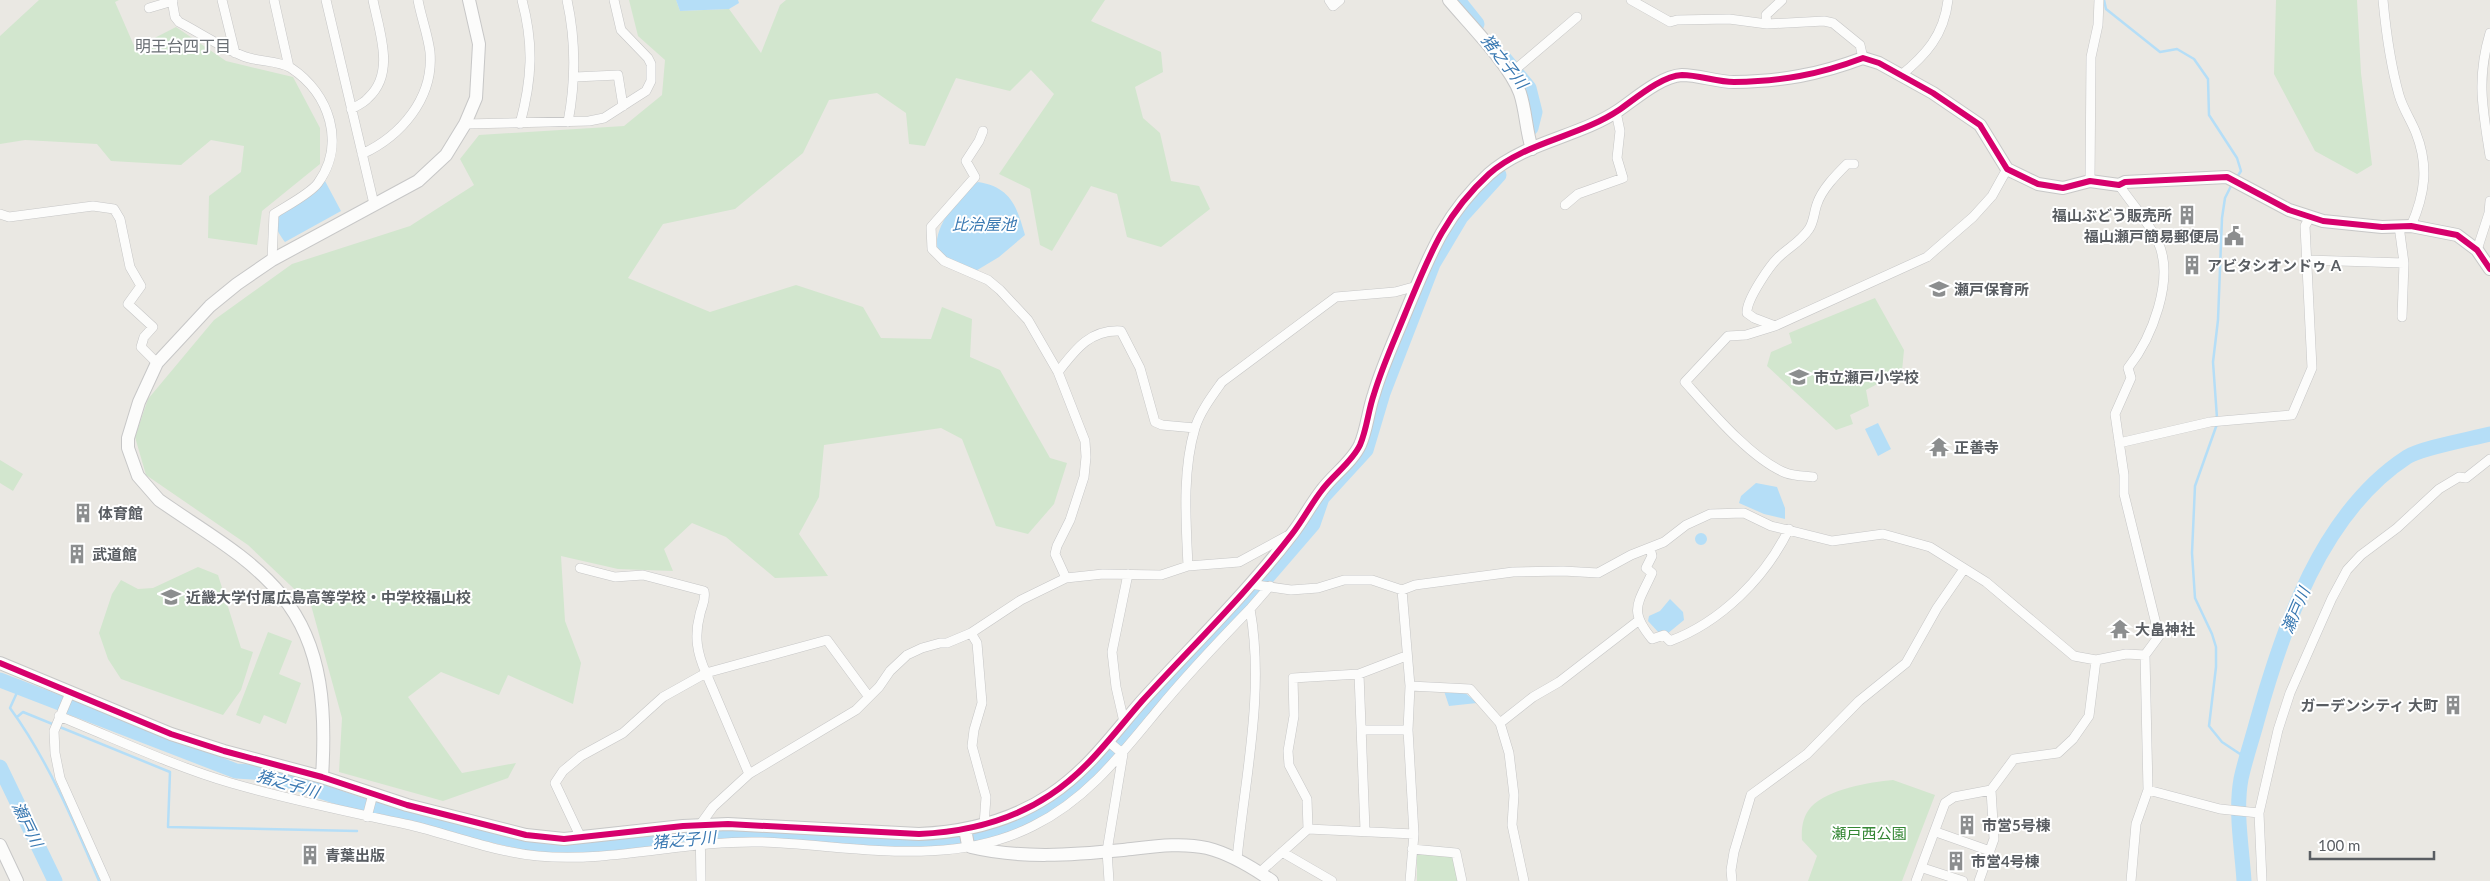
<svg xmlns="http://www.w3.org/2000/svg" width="2490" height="881" font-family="Lato,'Noto Sans JP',sans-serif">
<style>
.green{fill:#d2e6ce}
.water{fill:#b5def7}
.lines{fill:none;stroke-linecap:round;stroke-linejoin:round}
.stream{stroke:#b5def7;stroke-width:2.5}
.river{stroke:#b5def7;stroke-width:15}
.street-casing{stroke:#c6c6c6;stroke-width:10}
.secondary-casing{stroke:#c7c7c7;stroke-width:14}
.street{stroke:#fcfcfb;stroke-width:9}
.secondary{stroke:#fcfcfb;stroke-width:12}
.cycleway-casing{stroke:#fff;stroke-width:9}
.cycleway{stroke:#d6006c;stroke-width:6}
.labels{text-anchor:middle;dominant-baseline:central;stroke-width:4;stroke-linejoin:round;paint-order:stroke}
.poi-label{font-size:15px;font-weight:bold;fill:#595d62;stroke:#fff;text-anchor:start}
.park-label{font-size:15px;fill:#348734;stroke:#fff}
.neighbourhood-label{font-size:16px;fill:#6a6f74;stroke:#fff}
.water-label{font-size:16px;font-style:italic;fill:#3a79b2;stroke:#fff}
</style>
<rect width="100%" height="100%" fill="#eae8e3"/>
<path class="green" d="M39,0H119L115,2L135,48L176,27L226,61L293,77L320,128V164L262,211L257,245L208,238L209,196L241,172L244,146L211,140L181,165L111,161L97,144L25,140L0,144V36Z
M629,0H676L680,11L729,9L761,53L780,5L786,0H1105L1091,21L1161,52L1163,72L1135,87L1143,118L1160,133L1171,181L1199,186L1210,209L1161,247L1127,237L1117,194L1091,186L1052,251L1040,245L1030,189L999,174L1054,94L1031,70L1010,91L956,78L925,146L909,144L906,113L877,93L829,100L803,153L735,209L663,224L628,278L710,312L796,285L863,307L881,338L931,339L942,307L972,319L970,357L1000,370L1050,458L1067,463L1054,504L1028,534L996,526L962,439L941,428L824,445L819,497L799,534L828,576L775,578L726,537L692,523L664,549L673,571L618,569L561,556L565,621L581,663L573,704L508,675L499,695L441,672L408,697L462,773L516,763L508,778L443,801L339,772L342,718L311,605L248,545L146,475L135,437L148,399L214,320L292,264L410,226L474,185L460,159L479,135L624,126L662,95L665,60L638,36Z
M2276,0H2357L2361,73L2372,165L2357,174L2315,151L2274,74Z
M1875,298L1904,350L1902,371L1866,390L1869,406L1850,415L1853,424L1836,430L1767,366L1771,352L1792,343L1789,333Z
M0,460L23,474L13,491L0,483Z
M198,567L218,575L241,648L253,652L241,690L223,715L121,679L108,659L99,633L112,594L121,580L138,589L153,588Z
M268,632L292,641L279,674L301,683L286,724L264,715L260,724L236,715Z
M1893,780L1935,795L1902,881H1808L1817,856L1802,840C1801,828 1803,816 1811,807C1828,789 1870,782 1893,780Z
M1417,851L1454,857L1459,881H1417Z"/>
<path class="water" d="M676,0H738L739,3L729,9L680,11Z
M325,181L341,211L285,242C279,234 273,226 279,215L316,192Z
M978,182C1011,187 1017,207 1025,235L999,257L974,272C964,267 950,263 942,256C923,238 962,190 978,182Z
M1878,423L1891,449L1878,456L1865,429Z
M1756,483L1777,487L1785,508V519L1764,514L1739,503L1741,496Z
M1695 539a6 6 0 1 1 12 0a6 6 0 1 1-12 0Z
M1670,599L1683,612L1684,620L1667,634H1660L1648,621L1649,616L1660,611Z
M1444,691H1463L1477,703L1449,706Z"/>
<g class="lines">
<path class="stream" d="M2104,0L2106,9L2160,52L2177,49L2194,59L2208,79L2209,115L2237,158L2241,171L2237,177
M2217,418L2213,362L2218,320L2222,218L2225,198L2232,184
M2217,424L2195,486L2192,553L2195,598L2212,634L2216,647V667L2209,726L2222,742L2240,754L2249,750
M19,688L10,708C48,760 74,822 99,881
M17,717L23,712L170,772L168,827L357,831"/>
<path class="river" d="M1458,0L1477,24
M1504,58L1529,88L1535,112L1531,128
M0,680L236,771L266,773L367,807L546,847L558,848L594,846L755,833L908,843L950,842L993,834L1065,797L1099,766L1252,595L1313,524L1322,498L1366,450L1383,393L1433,264L1461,217L1499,175
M0,767L55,881
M2244,881C2242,848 2235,812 2241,779C2245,760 2252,740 2257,721C2283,628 2321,513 2407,457C2421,448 2471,439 2490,434"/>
<defs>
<path id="street" d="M172,0L175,17L179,22C200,33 221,47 243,56C257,62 278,60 291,68C330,94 346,144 318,183C310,194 286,206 274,214L272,260
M222,0L235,53
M274,0L289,67
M326,0L374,204
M567,0C576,41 576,80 568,122
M1329,0L1333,6L1340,0
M1631,0L1670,22L1677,20L1729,19L1767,24L1824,21L1833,23L1860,45L1863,58
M2383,0C2386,32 2390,63 2399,95C2403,109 2411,120 2416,133C2429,166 2425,194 2411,226
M149,8L173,1
M1767,24L1766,15L1782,0
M2490,33C2476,80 2483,110 2490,156
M1510,74L1577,17
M1900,76C1926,55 1944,35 1948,0
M575,77L618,75L623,106
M351,109C357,106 364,103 368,98C396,73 379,31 373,0
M465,124L589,121L604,118L635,98L646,91L651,81V64L648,58L621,30L614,0
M520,124C532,79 534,45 522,0
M983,131L979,141L966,161L975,177L931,227L932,249L944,261L988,280L1000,290L1028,320L1058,372L1085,441L1086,457L1084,477L1070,520L1057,546L1055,554L1066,578
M362,154C401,136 434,98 430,52C428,35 421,17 418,0
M2090,181L2091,57L2098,25L2099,0
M2119,185C2131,203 2149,222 2158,242C2175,279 2152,338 2128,368L2131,378L2115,414L2124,475V494L2159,636L2145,655L2148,790L2136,824L2131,881
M1565,205L1578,194L1623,178L1617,158L1620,131L1616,112
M0,214L9,217L93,206L114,209L120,219L130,267L141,286L128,304L153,327L144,337L141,347L157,363
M2399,226L2404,263L2402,317
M2477,250L2489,213L2490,201
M2307,260L2404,263
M1775,326L1754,318L1747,313C1746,300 1771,263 1781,255C1791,246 1801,241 1809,229C1814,222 1814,212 1817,204C1822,189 1836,175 1847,164H1854
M1058,372C1075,350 1090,329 1121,331L1140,368L1155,422L1162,425L1195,428
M2119,443L2210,422L2292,415L2312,368L2305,226L2310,217
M1813,477C1805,476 1794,476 1786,473C1752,460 1710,410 1685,382L1728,336L1746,335L1775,326L1927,257L1973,217L1992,196L2007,169
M1650,548L1652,556L1646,568L1652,573C1638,604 1628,610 1652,639L1664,635L1670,641C1721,622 1765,578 1789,529
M1188,566C1186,521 1182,472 1195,428C1200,412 1212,396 1222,382L1336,297L1395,292L1417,286
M580,568L615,577L643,575L704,591C706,601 702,605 700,614C694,636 697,653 706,673L663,697L623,733L581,756L563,771L555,783L581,838
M1250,584L1291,590L1318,588L1344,580H1372L1402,590L1415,585L1513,572L1563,571L1598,573L1631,555L1664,542L1686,525L1710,514L1744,513L1771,526L1832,541L1883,534L1930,547L1986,582L2074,656L2096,660L2126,654L2145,655
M1402,590L1410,686L1408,730L1414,834L1410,881
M971,633L977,643L982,703L974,730L972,746L986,797L984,825
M1406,656L1359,674L1293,678L1294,716L1288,751L1289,765L1307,799L1308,829L1414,834
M1359,674L1365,830
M1410,686L1470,689L1500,723L1509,753L1514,795L1512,825L1524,881
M70,693L54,731L55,753L60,778L106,881
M59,716C116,739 173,766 231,783C290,800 350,812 410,825C452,835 495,852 538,856C612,863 687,840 761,842C851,845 948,869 1033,826C1086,800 1120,756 1157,711C1186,676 1218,642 1250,609
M1124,722L1116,687L1112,652L1128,574
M1500,723L1533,697L1559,682L1638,621
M1362,730H1408
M1109,742L1123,754
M749,774L706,673L827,640L869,697
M2148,790L2220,809L2259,813
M367,817L373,794
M1939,833L1990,851
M1412,849L1456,853L1462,881
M1282,852L1332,881
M1237,859C1245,777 1265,691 1250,609L1270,586
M1926,869L1963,881
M1259,873L1308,829
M701,881L700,825L713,807L749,774L856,710L879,687L890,671L907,655L922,648L940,643H947L971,633L1021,600L1066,578L1103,574L1161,575L1188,566L1239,562L1287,536
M1109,881L1107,851L1123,754
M1732,881L1731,870L1734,852L1751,795L1807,754L1859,701L1906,663L1937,608L1964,569
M1916,881L1945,803L1954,797L1991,790L2014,759L2058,753L2073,739L2089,716L2096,660
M1979,881L1994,839L1991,790
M2262,881L2259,813L2278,730L2290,693L2332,598L2347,570L2361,555L2397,528L2439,489L2459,477L2466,478L2490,459"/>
<path id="secondary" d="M1449,0C1470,25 1509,64 1520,93C1526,111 1526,131 1532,149
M0,663L171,734L224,751L322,777L407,805L526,835L564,839L683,826L728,824L919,834C965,832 1011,821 1050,795C1088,770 1113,734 1142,701C1192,646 1247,593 1292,534C1303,520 1311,504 1322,490C1333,475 1352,462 1360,445C1367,429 1368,411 1374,394C1382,367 1394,341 1405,314C1428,259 1443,216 1489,174C1525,142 1579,137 1619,110C1635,99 1661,76 1682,75C1699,75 1717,82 1734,82C1782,81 1818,75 1863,58L1879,63L1933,93L1980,125L2007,169L2038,184L2063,188L2090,181L2119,185L2125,182L2227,177L2289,210L2323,221L2382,227L2411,226L2457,235L2477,250L2490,269
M322,777C326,714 324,647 282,596C250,556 200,529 159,500L138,476L128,448V438L139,402L157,363L210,306L237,284L272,260L418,181L446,155L465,124L476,98L479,44L469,0
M965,829L968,845L971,847C1020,859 1073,855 1123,850C1151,847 1180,842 1207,848C1231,854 1252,867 1272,881
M0,845L17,881"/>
</defs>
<use href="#street" class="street-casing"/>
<use href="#secondary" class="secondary-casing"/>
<use href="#street" class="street"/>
<use href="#secondary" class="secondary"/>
<defs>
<path id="cycleway" d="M0,663L171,734L224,751L322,777L407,805L526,835L564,839L683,826L728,824L919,834C965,832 1011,821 1050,795C1088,770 1113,734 1142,701C1192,646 1247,593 1292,534C1303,520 1311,504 1322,490C1333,475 1352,462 1360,445C1367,429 1368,411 1374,394C1382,367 1394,341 1405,314C1428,259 1443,216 1489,174C1525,142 1579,137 1619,110C1635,99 1661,76 1682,75C1699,75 1717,82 1734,82C1782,81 1818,75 1863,58L1879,63L1933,93L1980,125L2007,169L2038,184L2063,188L2090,181L2119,185L2125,182L2227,177L2289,210L2323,221L2382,227L2411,226L2457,235L2477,250L2490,269"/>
</defs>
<use href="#cycleway" class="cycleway-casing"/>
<use href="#cycleway" class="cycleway"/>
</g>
<defs>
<symbol id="building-bare" viewBox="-9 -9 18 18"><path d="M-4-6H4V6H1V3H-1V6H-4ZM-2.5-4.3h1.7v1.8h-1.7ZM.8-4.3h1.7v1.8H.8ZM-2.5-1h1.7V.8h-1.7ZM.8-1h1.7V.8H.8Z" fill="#8c8e8f" stroke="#fff" stroke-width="2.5" paint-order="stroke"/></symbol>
<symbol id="civic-bare" viewBox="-9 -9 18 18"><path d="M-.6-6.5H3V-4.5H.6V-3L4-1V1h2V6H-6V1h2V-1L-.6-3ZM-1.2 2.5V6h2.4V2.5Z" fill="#8c8e8f" stroke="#fff" stroke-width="2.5" paint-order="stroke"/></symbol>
<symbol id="school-bare" viewBox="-9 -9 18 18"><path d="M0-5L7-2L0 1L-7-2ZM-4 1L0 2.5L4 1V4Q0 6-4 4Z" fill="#8c8e8f" stroke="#fff" stroke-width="2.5" paint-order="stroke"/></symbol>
<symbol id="temple-bare" viewBox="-9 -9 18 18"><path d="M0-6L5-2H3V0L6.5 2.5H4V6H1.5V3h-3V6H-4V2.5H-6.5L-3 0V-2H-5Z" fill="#8c8e8f" stroke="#fff" stroke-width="2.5" paint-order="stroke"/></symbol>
</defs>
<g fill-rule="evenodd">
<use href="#building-bare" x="2173" y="201" width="28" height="28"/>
<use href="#civic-bare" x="2220" y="222" width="28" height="28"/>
<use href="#building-bare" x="2178" y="251" width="28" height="28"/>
<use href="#school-bare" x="1925" y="275" width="28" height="28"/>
<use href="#school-bare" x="1785" y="363" width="28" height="28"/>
<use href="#temple-bare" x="1925" y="433" width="28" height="28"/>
<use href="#building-bare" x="69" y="499" width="28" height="28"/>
<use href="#building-bare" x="63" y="540" width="28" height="28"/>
<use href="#school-bare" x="157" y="583" width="28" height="28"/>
<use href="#temple-bare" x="2106" y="615" width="28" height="28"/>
<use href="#building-bare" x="2439" y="691" width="28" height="28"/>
<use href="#building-bare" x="1953" y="811" width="28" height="28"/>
<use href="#building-bare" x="296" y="841" width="28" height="28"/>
<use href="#building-bare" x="1942" y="847" width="28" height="28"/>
</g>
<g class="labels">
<g class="poi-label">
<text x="2172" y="215" text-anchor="end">福山ぶどう販売所</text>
<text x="2219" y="236" text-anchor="end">福山瀬戸簡易郵便局</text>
<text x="2207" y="265">アビタシオンドゥ A</text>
<text x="1954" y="289">瀬戸保育所</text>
<text x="1814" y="377">市立瀬戸小学校</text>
<text x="1954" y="447">正善寺</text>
<text x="98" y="513">体育館</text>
<text x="92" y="554">武道館</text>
<text x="186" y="597">近畿大学付属広島高等学校・中学校福山校</text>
<text x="2135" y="629">大畠神社</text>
<text x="2438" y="705" text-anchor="end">ガーデンシティ 大町</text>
<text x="1982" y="825">市営5号棟</text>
<text x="325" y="855">青葉出版</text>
<text x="1971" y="861">市営4号棟</text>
</g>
<g class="park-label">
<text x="1869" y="833">瀬戸西公園</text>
</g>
<g class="neighbourhood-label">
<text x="183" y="45">明王台四丁目</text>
</g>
<g class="water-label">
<text transform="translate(1505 61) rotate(52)">猪之子川</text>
<text x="984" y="223">比治屋池</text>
<text transform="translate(2295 610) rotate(-67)">瀬戸川</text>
<text transform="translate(288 783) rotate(16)">猪之子川</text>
<text transform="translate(28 824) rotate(64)">瀬戸川</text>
<text transform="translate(684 839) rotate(-5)">猪之子川</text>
</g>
</g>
<path d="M2310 851v8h124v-8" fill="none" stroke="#595d62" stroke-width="2.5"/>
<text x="2318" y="851" font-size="15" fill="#595d62" stroke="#ffffff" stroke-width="4" paint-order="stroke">100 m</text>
</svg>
